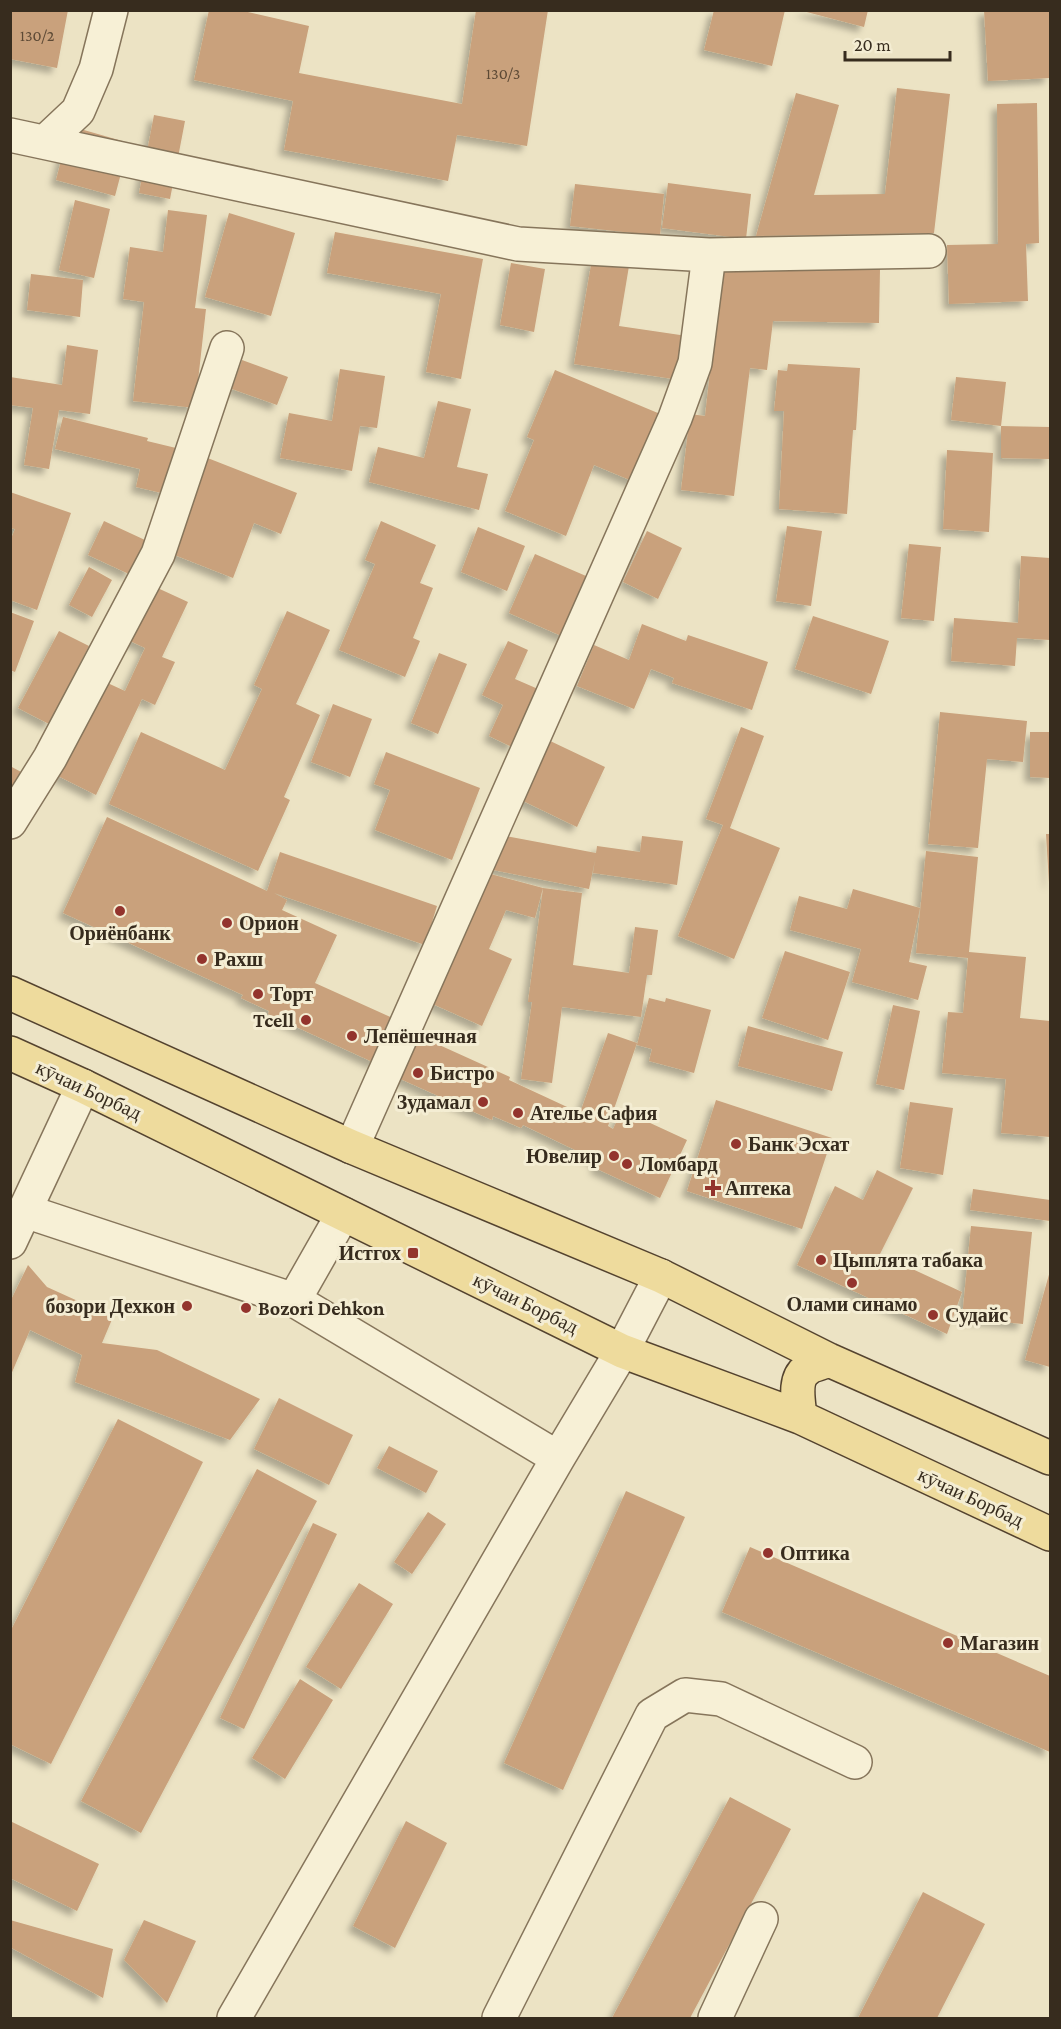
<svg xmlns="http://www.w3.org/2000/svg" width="1061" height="2029" font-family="'Crimson Pro',serif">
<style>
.building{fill:#c9a17b;filter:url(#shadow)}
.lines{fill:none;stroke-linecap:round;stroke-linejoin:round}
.minor-casing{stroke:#86755b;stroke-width:36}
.major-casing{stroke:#54432f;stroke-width:36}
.minor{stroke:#f7f0d6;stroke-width:33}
.major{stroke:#eedb9d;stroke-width:33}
.poi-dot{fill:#93342d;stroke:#f4edd3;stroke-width:2}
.labels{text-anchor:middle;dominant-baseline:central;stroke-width:6;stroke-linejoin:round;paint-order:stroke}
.number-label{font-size:16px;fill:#5c4935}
.poi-label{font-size:20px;font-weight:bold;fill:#372c1e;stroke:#f4edd3;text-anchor:start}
.street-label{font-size:20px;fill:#372c1e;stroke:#f4edd3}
</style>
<defs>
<filter id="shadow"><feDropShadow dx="-5.5" dy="5.5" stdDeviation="3" flood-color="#0004"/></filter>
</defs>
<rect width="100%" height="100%" fill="#ece3c4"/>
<path class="building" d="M10,10H68L57,68L10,59Z
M209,10H239L309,26L299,73L462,104L476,10H548L527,146L457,135L448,181L284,150L293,101L194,80Z
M714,10H785L772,66L704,50Z
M799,10H868L864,27Z
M984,10H1049L1050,78L988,81Z
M897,88L950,94L934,233L756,236L796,93L839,105L814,195L885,194Z
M1037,103L1039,243L1026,244L1028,301L949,304L947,245L998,244L997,104Z
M154,115L185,121L170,199L139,193Z
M70,126L129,143L115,196L56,180Z
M668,183L751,194L746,239L662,228Z
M575,184L664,194L660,236L570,226Z
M75,200L110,209L94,278L59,270Z
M168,210L207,215L195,308L206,309L195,408L133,401L144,302L123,299L130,247L163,252Z
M229,213L295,233L271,316L205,297Z
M335,232L483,259L461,379L426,372L441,294L327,273Z
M592,259L629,266L619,326L687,336L680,380L574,364Z
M511,263L545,269L534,332L500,325Z
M722,266L880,269L879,323L773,321L767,370L750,368L734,496L681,490L690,414L705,416Z
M31,274L83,280L80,317L27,310Z
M67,345L98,350L90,414L59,410L49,469L24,465L33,408L10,405V377L62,385Z
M242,360L288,377L277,405L232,389Z
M788,364L860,368L856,430H853L847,514L779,509L784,411H774L778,370L787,371Z
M340,369L385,376L377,428L360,426L352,471L280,458L289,413L332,421Z
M555,370L665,416L637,483L594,465L566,536L505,511L534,440L527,437Z
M956,377L1006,382L1001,426L951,420Z
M438,401L471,409L457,467L488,474L479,510L369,482L378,447L424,458Z
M63,417L148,438L147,441L176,448L166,494L136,487L140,469L55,449Z
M1001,426L1050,427V459L1001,458Z
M947,450L993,453L989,532L943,529Z
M205,457L297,493L281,534L254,523L233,578L167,552Z
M10,492L71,513L37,610L10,600V541L15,529L10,528Z
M104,521L145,540L129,574L88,555Z
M381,521L436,545L420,583L433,588L413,638L420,641L405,677L339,650L375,564L365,560Z
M787,526L822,531L811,606L776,601Z
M478,527L525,546L507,591L461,572Z
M647,531L682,548L658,599L623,582Z
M909,544L941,547L934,621L901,618Z
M535,554L593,579L566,638L509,613Z
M1021,556L1050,558V640L1017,638L1015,666L951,661L954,618L1018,623Z
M89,567L112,580L92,617L69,605Z
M151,585L188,602L162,657L175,662L155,705L142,699L96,795L56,775L101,680L125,691L145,648L126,639Z
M287,611L330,630L296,704L320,715L284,797L290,800L258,871L109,804L141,732L225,770L262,689L254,685Z
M10,612L34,621L15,672L10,670Z
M813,616L889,641L871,694L795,669Z
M642,624L686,641L688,635L768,662L752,710L672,683L674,678L651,669L634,709L577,686L594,645L629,660Z
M59,631L89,646L49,724L18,708Z
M508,641L528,650L515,679L538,689L512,747L489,736L503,705L482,695Z
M439,653L467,664L438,734L411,723Z
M333,704L372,719L350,777L311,762Z
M940,712L1027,721L1023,762L987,759L978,848L928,844Z
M741,727L764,736L730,828L780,848L734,959L678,936L723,825L706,819Z
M1030,732H1050V778L1030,777Z
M546,739L605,767L577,827L517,798Z
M386,752L480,788L452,860L375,830L390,790L374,784Z
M10,766L23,773L10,795Z
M107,817L267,891L280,852L437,906L425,945L274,893L287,900L282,910L337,935L315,983L397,1020L377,1064L268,1014L269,1011L241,998L243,995L63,913Z
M1046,834H1050V883H1049Z
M501,835L596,853L597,846L640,852L642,836L683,841L677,885L593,873L595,860L589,889L493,870Z
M926,851L978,857L969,952L1026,957L1020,1018L1050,1021V1137L1001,1133L1006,1079L942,1073L948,1012L963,1013L968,958L916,953Z
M483,872L543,888L582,893L573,965L629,973L635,927L658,930L652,975H647L641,1017L562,1007L552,1083L521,1079L532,1002H528L543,888L535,918L506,910L489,949L512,959L482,1026L426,1001Z
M853,889L920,908L909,962L927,966L918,1000L852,982L861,949L790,930L799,896L847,909Z
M785,951L850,972L828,1040L762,1018Z
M649,998L665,1002L666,998L711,1010L694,1073L649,1061L652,1049L637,1045Z
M893,1005L920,1011L904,1090L876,1084Z
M748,1026L843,1052L832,1091L738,1066Z
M608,1033L637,1043L608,1126L613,1129L622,1110L687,1140L660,1198L595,1168L598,1161L523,1125L521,1128L493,1116L492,1120L396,1077L415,1034L510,1077L509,1080L580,1113Z
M716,1100L832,1138L802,1229L687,1191Z
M910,1102L953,1108L943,1175L900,1168Z
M877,1170L913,1188L880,1254L962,1292L947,1334L797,1265L835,1186L863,1200Z
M973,1189L1050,1200V1221L970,1210Z
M971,1226L1032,1232L1023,1324L962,1318Z
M28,1265L47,1287L113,1317L102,1343L157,1350L260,1399L230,1440L75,1382L82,1355L30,1330L10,1377V1302Z
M1050,1271V1367L1025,1360Z
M279,1398L353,1435L329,1485L254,1449Z
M118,1419L203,1462L51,1764L10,1744V1632Z
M389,1446L438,1471L426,1493L377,1468Z
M257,1469L317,1501L141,1833L81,1801Z
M626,1491L685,1517L563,1790L504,1763Z
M428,1512L446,1524L412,1574L394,1562Z
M313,1523L337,1534L244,1729L220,1718Z
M750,1547L1050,1676V1752L722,1612Z
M359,1583L393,1604L341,1689L306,1667Z
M300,1679L333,1700L285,1779L252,1758Z
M730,1797L791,1829L690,2018H612Z
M10,1821L99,1864L77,1911L10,1878Z
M406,1821L447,1843L395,1948L353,1926Z
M923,1892L985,1924L937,2018H858Z
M10,1920L113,1949L103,1998L10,1947Z
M144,1920L196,1941L167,2003L124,1960Z"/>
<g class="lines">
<defs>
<path id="minor" d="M10,135L518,244L709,255L929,251
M45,142L78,111L96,69L111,10
M10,822L50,758L158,554L227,348
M352,1147L675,418L695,363L709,255
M25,1211L294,1300L343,1214
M10,1242L83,1086
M294,1300L558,1458
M234,2018L558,1458L622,1351L661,1276
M499,2018L652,1715L685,1695L721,1699L855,1762
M715,2018L761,1919"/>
<path id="major" d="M10,993L352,1147L661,1276L829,1360L1050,1458
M10,1053L83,1086L622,1351L800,1417L1050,1534
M800,1417C799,1403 793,1380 806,1370C811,1365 822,1363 829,1360"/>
</defs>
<use href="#minor" class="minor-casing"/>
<use href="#major" class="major-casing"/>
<use href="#minor" class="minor"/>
<use href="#major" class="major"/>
</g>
<g class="poi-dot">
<circle cx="120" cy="911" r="6"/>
<circle cx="227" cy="923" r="6"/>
<circle cx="202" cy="959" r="6"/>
<circle cx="258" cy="994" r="6"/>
<circle cx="306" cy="1020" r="6"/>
<circle cx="352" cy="1036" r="6"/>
<circle cx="418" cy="1073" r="6"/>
<circle cx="483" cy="1102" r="6"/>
<circle cx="518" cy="1113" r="6"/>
<circle cx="736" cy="1144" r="6"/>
<circle cx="614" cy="1156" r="6"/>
<circle cx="627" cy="1164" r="6"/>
<path d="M710 1179h6v6h6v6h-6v6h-6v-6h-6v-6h6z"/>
<rect x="407" y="1247" width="12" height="12" rx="3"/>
<circle cx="821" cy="1260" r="6"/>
<circle cx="852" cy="1283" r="6"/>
<circle cx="187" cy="1306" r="6"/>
<circle cx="246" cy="1308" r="6"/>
<circle cx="933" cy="1315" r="6"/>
<circle cx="768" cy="1553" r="6"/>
<circle cx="948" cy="1643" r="6"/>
</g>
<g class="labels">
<g class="number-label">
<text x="37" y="35">130/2</text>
<text x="503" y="73">130/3</text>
</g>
<g class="poi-label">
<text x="239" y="923">Орион</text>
<text x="120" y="933" text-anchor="middle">Ориёнбанк</text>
<text x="214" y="959">Рахш</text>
<text x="270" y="994">Торт</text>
<text x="294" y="1020" text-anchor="end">Tcell</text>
<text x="364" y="1036">Лепёшечная</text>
<text x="430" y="1073">Бистро</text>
<text x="471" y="1102" text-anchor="end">Зудамал</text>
<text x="530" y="1113">Ателье Сафия</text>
<text x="748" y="1144">Банк Эсхат</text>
<text x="602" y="1156" text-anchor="end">Ювелир</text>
<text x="639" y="1164">Ломбард</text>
<text x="725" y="1188">Аптека</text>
<text x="401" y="1253" text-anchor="end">Истгох</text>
<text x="833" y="1260">Цыплята табака</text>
<text x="852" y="1304" text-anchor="middle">Олами синамо</text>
<text x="175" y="1306" text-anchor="end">бозори Дехкон</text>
<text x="258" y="1308">Bozori Dehkon</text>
<text x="945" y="1315">Судайс</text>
<text x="780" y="1553">Оптика</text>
<text x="960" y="1643">Магазин</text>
</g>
<g class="street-label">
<text transform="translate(89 1090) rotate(25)">кӯчаи Борбад</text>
<text transform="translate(526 1303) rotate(26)">кӯчаи Борбад</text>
<text transform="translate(971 1497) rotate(25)">кӯчаи Борбад</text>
</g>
</g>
<rect width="1061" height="2029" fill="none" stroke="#372c1e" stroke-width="24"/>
<path d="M845 51v9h105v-9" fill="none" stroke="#372c1e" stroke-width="3"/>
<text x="854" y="51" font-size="18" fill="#372c1e" stroke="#f4edd3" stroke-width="4.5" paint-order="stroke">20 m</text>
</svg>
